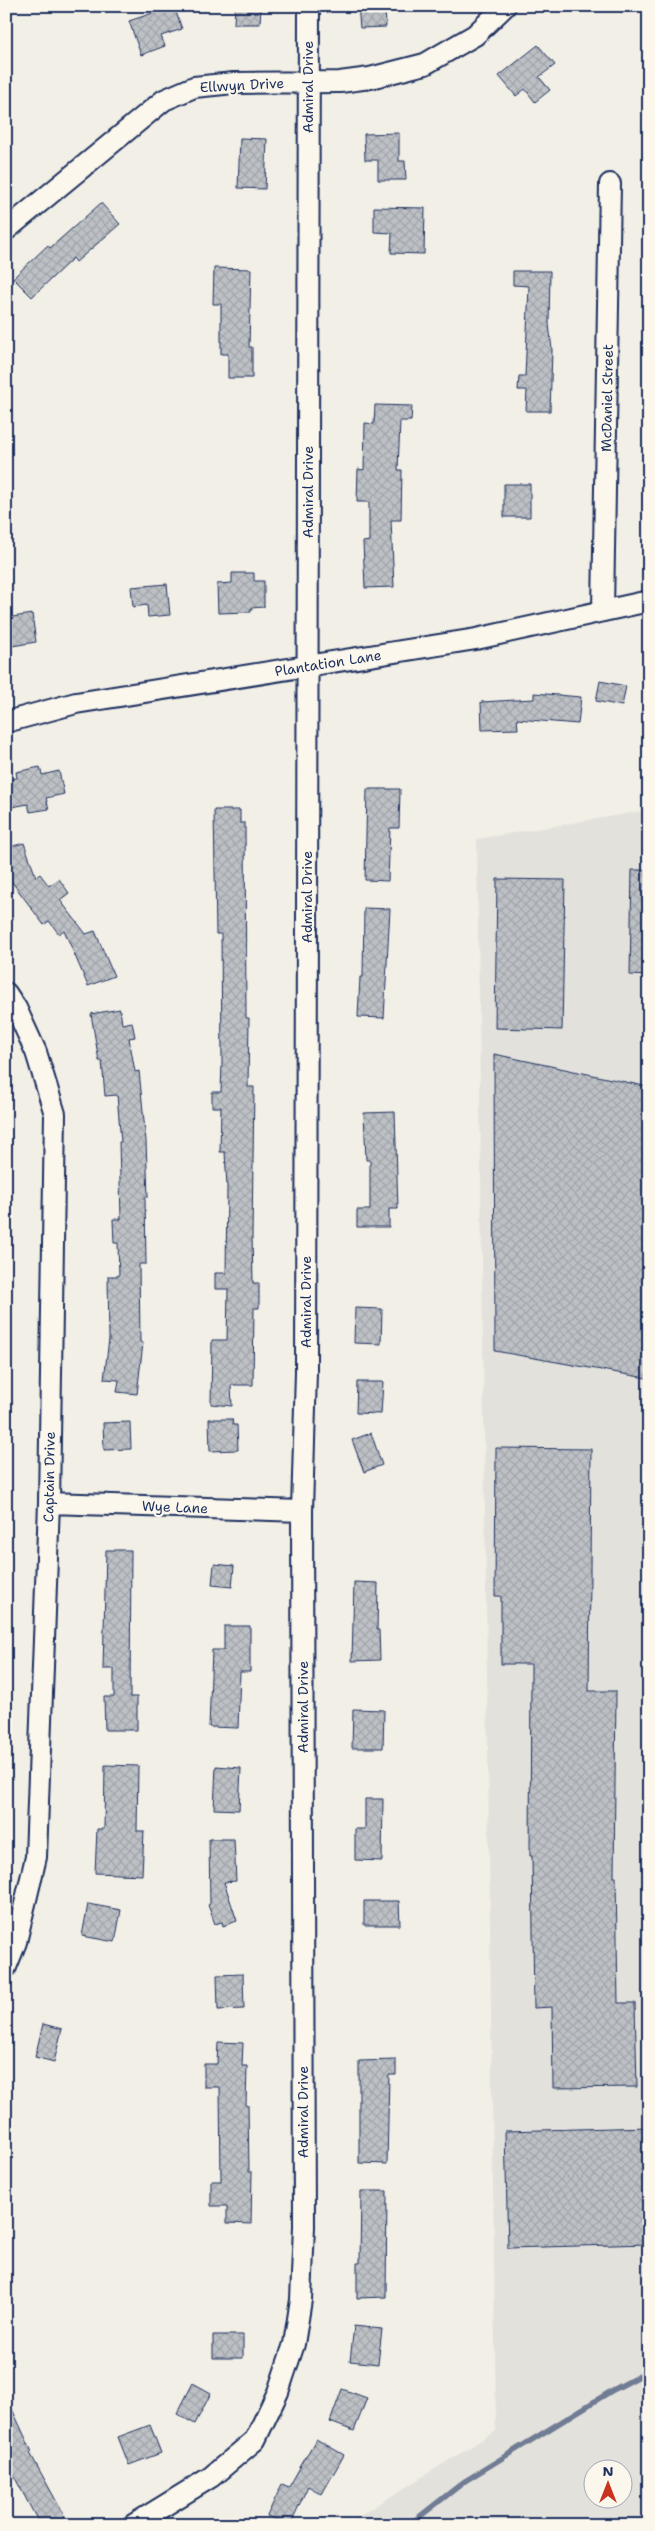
<svg xmlns="http://www.w3.org/2000/svg" width="655" height="2531" font-family="'Shantell Sans',sans-serif">
<style>
.built{fill:#e2e1dc;fill-rule:evenodd}
.lines{fill:none;stroke-linecap:round;stroke-linejoin:round}
.stream{stroke:#707b93;stroke-width:5.5}
.building{fill:url(#building-cross-hatch);stroke:#1b2f5e}
.street-casing{stroke:#1b2f5e;stroke-width:24}
.street{stroke:#fbf7ec;stroke-width:20}
.labels{text-anchor:middle;dominant-baseline:central;stroke-width:4.5;stroke-linejoin:round;paint-order:stroke}
.street-label{font-size:14px;fill:#1b2f5e;stroke:#fbf7ec}
</style>
<defs>
<pattern id="building-cross-hatch" width="8" height="8" patternUnits="userSpaceOnUse" patternTransform="scale(1.25)"><rect width="8" height="8" fill="#bdc0c4"/><path d="M0 0l8 8M0 8l8-8" fill="none" stroke="#a2a5ab"/></pattern>
</defs>
<rect width="100%" height="100%" fill="#f2efe6"/>
<filter id="ink" filterUnits="userSpaceOnUse"><feTurbulence type="fractalNoise" baseFrequency=".02" numOctaves="2"/><feDisplacementMap in="SourceGraphic" scale="10" xChannelSelector="R" yChannelSelector="G"/><feConvolveMatrix kernelMatrix="1 2 1 2 8 2 1 2 1" color-interpolation-filters="sRGB"/></filter>
<g filter="url(#ink)">
<path class="built" d="M649,810V2525H345L496,2431L477,839ZM592,2468H622V2498H592Z"/>
<g class="lines">
<path class="stream" d="M409,2525L465,2481L613,2390L649,2371"/>
</g>
<path class="building" d="M174,6L182,29L161,36L165,46L141,55L129,21Z
M235,6H261L260,24H234Z
M358,6H385L386,27L360,28Z
M538,45L555,65L539,77L550,90L535,102L525,89L516,96L499,76Z
M399,133V161H405L406,180H378V160H365L364,134Z
M240,138L267,139L265,189L238,188Z
M101,203L120,224L76,262L73,258L32,297L13,278L48,245L50,248Z
M374,207L425,208L424,254L391,253L392,233L374,232Z
M214,268L251,269L249,347H252V378H228V354H221V304H213Z
M513,271H550L549,324L552,350L550,411H526L527,390H518L519,376H525L529,286L513,285Z
M375,405L412,406L411,421H400L398,470H402L401,520H391L394,587L365,588L363,542L369,541V502H357L358,469L364,470L365,423L374,424Z
M504,484H530V517H504Z
M232,573H254V581H264V607L251,608V612L218,613L217,584L232,583Z
M167,584L170,615L148,617L147,605L133,607L131,587Z
M32,614L36,642L6,647V618Z
M600,681L626,686L622,706L596,701Z
M534,693L581,697L578,724L517,719L518,729L482,730L481,702L534,699Z
M40,767L42,775L59,771L64,794L46,798L49,809L30,812L28,804L6,808V780L17,778L16,772Z
M367,789H400L399,828H390L388,881L365,880Z
M214,810H240V823H245L246,1018H249L248,1087H254L252,1235L253,1283H259V1308H254L253,1385H231L232,1406L211,1404L212,1340H227L228,1289H215V1273H226L227,1187L225,1152H220L221,1107H212V1092H221L222,1062L221,934H216Z
M24,843L36,877L40,874L49,886L59,879L69,893L60,900L86,934L95,931L114,976L88,986L64,930L59,934L49,921L44,925L12,882L6,884V848Z
M632,870H649V976L630,975Z
M497,879L565,880L562,1030L495,1028Z
M364,908L390,909L384,1018L358,1017L360,977H363Z
M120,1009L122,1024L132,1022L135,1037L129,1038L135,1072L139,1071L146,1141L148,1197H145L146,1264H139L140,1342L143,1343L137,1394L117,1392L119,1380L104,1379L109,1339L108,1276H119L118,1243H114L113,1219H121L119,1142H121L117,1095L105,1096L102,1061H99L91,1014Z
M494,1054L649,1087V1363L646,1378L495,1351Z
M395,1112L398,1209H389V1227H357V1210H370V1160H366L364,1113Z
M355,1308L382,1309L381,1344L354,1343Z
M357,1382H383L381,1414L356,1413Z
M209,1419H232L233,1425H237L238,1450L210,1451Z
M130,1422L131,1449L104,1450L103,1423Z
M371,1433L382,1465L364,1472L352,1440Z
M496,1448L591,1449L589,1691H616L614,1877H616L618,2003H635L637,2087L553,2088L552,2007L534,2008L532,1856H530L531,1664H501V1596H495Z
M106,1550H131L130,1697H137V1730H105L104,1697H114V1669H103Z
M214,1564L234,1566L232,1587L212,1585Z
M354,1582L378,1583L377,1630H379L380,1660L352,1661Z
M224,1626H250V1672H240L238,1728L209,1727L212,1650H224Z
M353,1709L384,1710L383,1748H352Z
M105,1765L138,1766L137,1831H144L142,1875L95,1873L97,1829H104Z
M216,1766L241,1768L239,1810L214,1809Z
M365,1799H383L382,1861L355,1860V1829H365Z
M209,1839H234L236,1881L224,1882L237,1921L223,1926L222,1922L215,1924L208,1905L210,1904Z
M364,1901H399L400,1925H364Z
M88,1904L121,1910L115,1942L82,1936Z
M243,1974L244,2009L218,2010L217,1975Z
M43,2024L62,2029L54,2062L35,2057Z
M218,2042L243,2043L242,2066H247L246,2106L248,2105L249,2172H252L251,2224L227,2223V2206H211V2181H221L220,2087H204V2064H217Z
M396,2060V2075H389L387,2164L359,2163V2061Z
M649,2127V2244L508,2248L505,2131Z
M361,2191H387L386,2297L357,2298V2263H360Z
M354,2326L382,2329L378,2364L350,2361Z
M213,2335H243V2358H213Z
M193,2383L211,2393L195,2424L177,2414Z
M342,2389L367,2398L354,2431L330,2422Z
M6,2396L32,2452L30,2453L65,2517L51,2525H40L6,2461Z
M150,2425L161,2453L129,2465L118,2437Z
M316,2439L344,2455L322,2494L308,2486L290,2525L267,2516L282,2484L289,2487Z"/>
<g class="lines">
<defs>
<path id="street" d="M6,230L164,100L194,87L234,83L340,82L370,78L425,64L475,35L505,6
M603,611L610,184
M6,722L76,703L476,639L649,601
M6,993L16,1008L36,1052L55,1114L49,1503L36,1857L16,1942L6,1967
M49,1503L302,1511
M133,2525L211,2477L255,2440L278,2392L294,2344L301,2300L304,2226L302,1511L306,1372L309,6"/>
</defs>
<use href="#street" class="street-casing"/>
<use href="#street" class="street"/>
</g>
</g>
<g class="labels">
<g class="street-label">
<text transform="translate(242 85) rotate(-3)">Ellwyn Drive</text>
<text transform="translate(308 87) rotate(-90)">Admiral Drive</text>
<text transform="translate(607 398) rotate(-89)">McDaniel Street</text>
<text transform="translate(308 492) rotate(-90)">Admiral Drive</text>
<text transform="translate(328 663) rotate(-9)">Plantation Lane</text>
<text transform="translate(307 897) rotate(-90)">Admiral Drive</text>
<text transform="translate(306 1302) rotate(-90)">Admiral Drive</text>
<text transform="translate(49 1477) rotate(-89)">Captain Drive</text>
<text transform="translate(175 1507) rotate(2)">Wye Lane</text>
<text transform="translate(303 1707) rotate(-90)">Admiral Drive</text>
<text transform="translate(303 2112) rotate(-90)">Admiral Drive</text>
</g>
</g>
<rect width="655" height="2531" fill="none" stroke="#fbf7ec" stroke-width="25"/>
<rect x="12" y="12" width="630" height="2506" fill="none" stroke="#1b2f5e" stroke-width="2" filter="url(#ink)"/>
<g transform="translate(608 2484)"><circle r="24" fill="#fbf7ec" stroke="#a1a7b3"/>
<path d="M0-4L9 19L0 12L-9 19Z" fill="#c8321e"/>
<text y="-8" font-size="14" font-weight="bold" text-anchor="middle" fill="#1b2f5e">N</text>
</g>
</svg>
